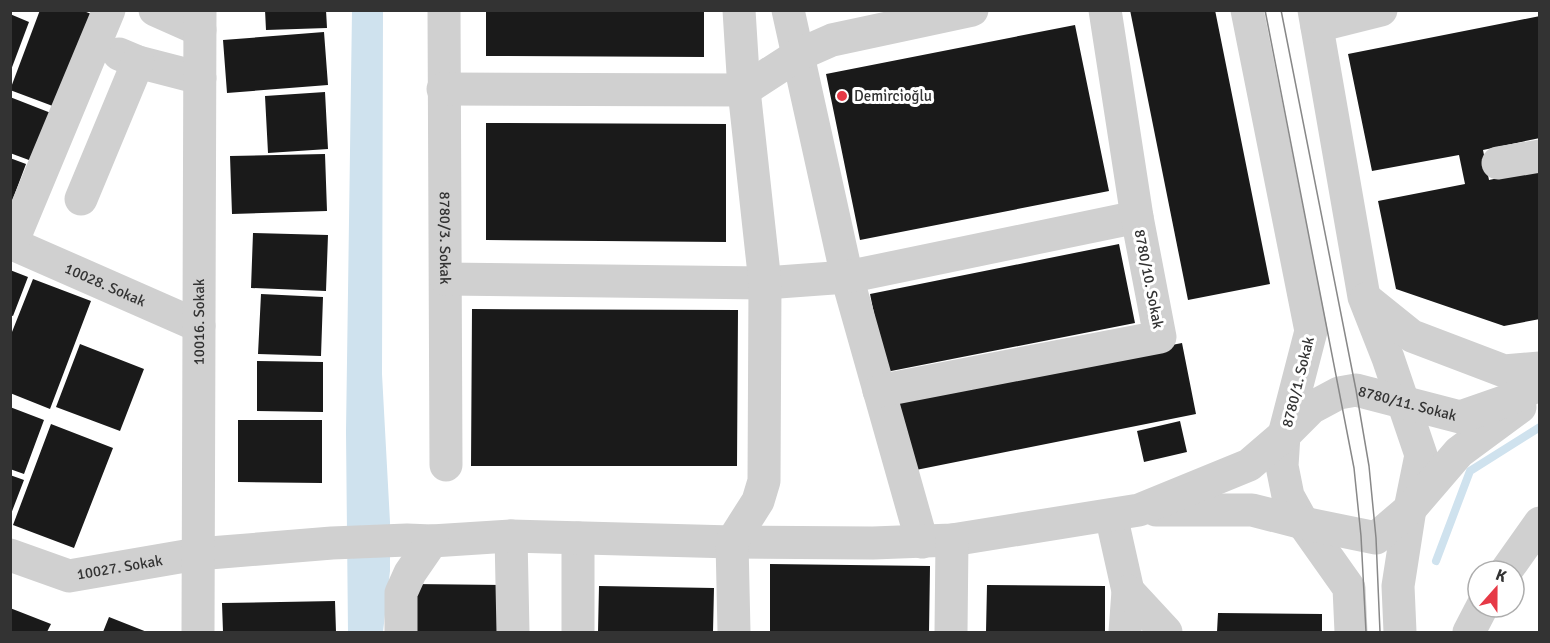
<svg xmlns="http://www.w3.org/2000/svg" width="1550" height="643" font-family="Signika,sans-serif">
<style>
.water{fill:#cfe2ee}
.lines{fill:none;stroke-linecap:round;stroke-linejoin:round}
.stream{stroke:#cfe2ee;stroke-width:8}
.building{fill:#1a1a1a}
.minor{stroke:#d0d0d0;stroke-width:33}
.tram{stroke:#888;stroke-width:1.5}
.poi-dot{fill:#e63946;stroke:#fff;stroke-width:2}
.labels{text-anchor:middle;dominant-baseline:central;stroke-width:6;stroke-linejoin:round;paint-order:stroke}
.poi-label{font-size:15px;fill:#333;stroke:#fff;text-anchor:start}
.street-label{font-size:15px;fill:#333;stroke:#fff}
</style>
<rect width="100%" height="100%" fill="#fff"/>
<path class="water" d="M352,11H383L382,374L390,522V571L383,632H348L346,432Z"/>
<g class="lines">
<path class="stream" d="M1436,561L1470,471L1540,427"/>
</g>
<path class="building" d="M40,10H81L94,15L58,108L10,90Z
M265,10H326L327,28L266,30Z
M486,10H704V57L486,56Z
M1130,10H1215L1270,284L1188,300Z
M10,14L29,22L11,70H10Z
M1540,16V138L1483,150L1489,180L1540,169V319L1504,326L1396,289L1378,201L1465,184L1459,155L1372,171L1348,54Z
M1075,25L1109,191L860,240L826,74Z
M324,32L328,85L227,93L223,40Z
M325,92L328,149L268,153L265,96Z
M10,97L56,115L37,163L10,153Z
M486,123L726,124V242L486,240Z
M325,154L327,211L232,214L230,156Z
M10,158L26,164L11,204H10Z
M253,233L328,235L326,291L251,288Z
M1119,244L1135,323L886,372L870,294Z
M10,270L28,277L13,316L10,315Z
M33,279L91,301L50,409L10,393V337Z
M261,294L323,297L321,356L258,354Z
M472,309L738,310L737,466H471Z
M1182,343L1196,414L906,472L892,400Z
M80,344L144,369L120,431L56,407Z
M257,361L323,362V412L257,411Z
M10,407L44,420L24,474L10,469Z
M238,420H322V483L238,482Z
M1180,421L1187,452L1144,462L1137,431Z
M51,424L113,448L74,548L13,525Z
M10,475L24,480L11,514H10Z
M770,564L930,566L929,632H770Z
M414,584L503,585L502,632H413Z
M987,585L1105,586V632H986Z
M599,586L714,588L713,632H598Z
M335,601L336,632H223L222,603Z
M10,608L51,624L47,632H10Z
M1218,613L1322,614V632H1217Z
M109,617L147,632H103Z"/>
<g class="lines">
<g class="minor">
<path d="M155,10L200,30"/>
<path id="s1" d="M444,10L446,465"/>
<path d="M788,10L847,277L922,542"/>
<path d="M1247,10L1311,331L1284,435L1282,466L1288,496L1303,523L1349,588L1351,632"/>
<path d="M1314,10L1364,297L1388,358L1421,455L1410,509L1398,586L1400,632"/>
<path d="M1317,26L1381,10"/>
<path d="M119,54L138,62L200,78"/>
<path d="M443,89L744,90L798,55L832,40L972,10"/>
<path d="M1498,163L1540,156"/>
<path d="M81,199L138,62"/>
<path id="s2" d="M10,243L199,326"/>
<path d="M12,243L109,10"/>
<path d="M446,279L765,283L847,277L1137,217"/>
<path d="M1366,299L1412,336L1504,371L1540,368"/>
<path d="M879,391L1160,337L1137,217L1105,10"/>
<path d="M1156,510H1252L1303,523L1376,538L1410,509L1459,452L1520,407"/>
<path d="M1111,515L1128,591L1125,632"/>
<path d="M511,536L513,632"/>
<path d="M578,538V632"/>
<path id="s3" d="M10,555L69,576L197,554L332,543L407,540L432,541L511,536L732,542L873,543L952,540L1139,510L1249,465L1284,435L1311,408L1339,393L1356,390L1460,417L1506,401L1540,384"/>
<path d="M1506,571L1540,523"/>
<path d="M1128,591L1166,632"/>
<path id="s4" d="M198,632L200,10"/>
<path d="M401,632V593L410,573L432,541"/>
<path d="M734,632L732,542L758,501L764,481L765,283L744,90L739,10"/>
<path d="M951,632L952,540"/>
<path d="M1469,632L1482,607"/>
</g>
<path class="tram" d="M1265,10L1354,468L1361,536L1366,632
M1281,10L1356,390L1369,466L1376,538L1380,632"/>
</g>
<circle class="poi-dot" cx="842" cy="96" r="6"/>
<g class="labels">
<g class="poi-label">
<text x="854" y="96">Demircioğlu</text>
</g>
<g class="street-label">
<text stroke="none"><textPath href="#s1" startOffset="228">8780/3. Sokak</textPath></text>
<text transform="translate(1149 279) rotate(79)">8780/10. Sokak</text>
<text stroke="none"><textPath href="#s2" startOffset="104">10028. Sokak</textPath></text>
<text stroke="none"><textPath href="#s4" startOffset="310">10016. Sokak</textPath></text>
<text transform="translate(1298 382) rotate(-76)">8780/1. Sokak</text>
<text stroke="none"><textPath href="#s3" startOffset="1443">8780/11. Sokak</textPath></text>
<text stroke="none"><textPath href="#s3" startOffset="114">10027. Sokak</textPath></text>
</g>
</g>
<rect width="1550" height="643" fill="none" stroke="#333333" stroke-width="24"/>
<g transform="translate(1496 589) rotate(21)"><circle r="28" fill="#ffffff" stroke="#adadad" stroke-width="1.5"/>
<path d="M0-4.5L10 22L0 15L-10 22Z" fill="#e63946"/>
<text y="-9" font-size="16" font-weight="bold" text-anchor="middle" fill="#333333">K</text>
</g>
</svg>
